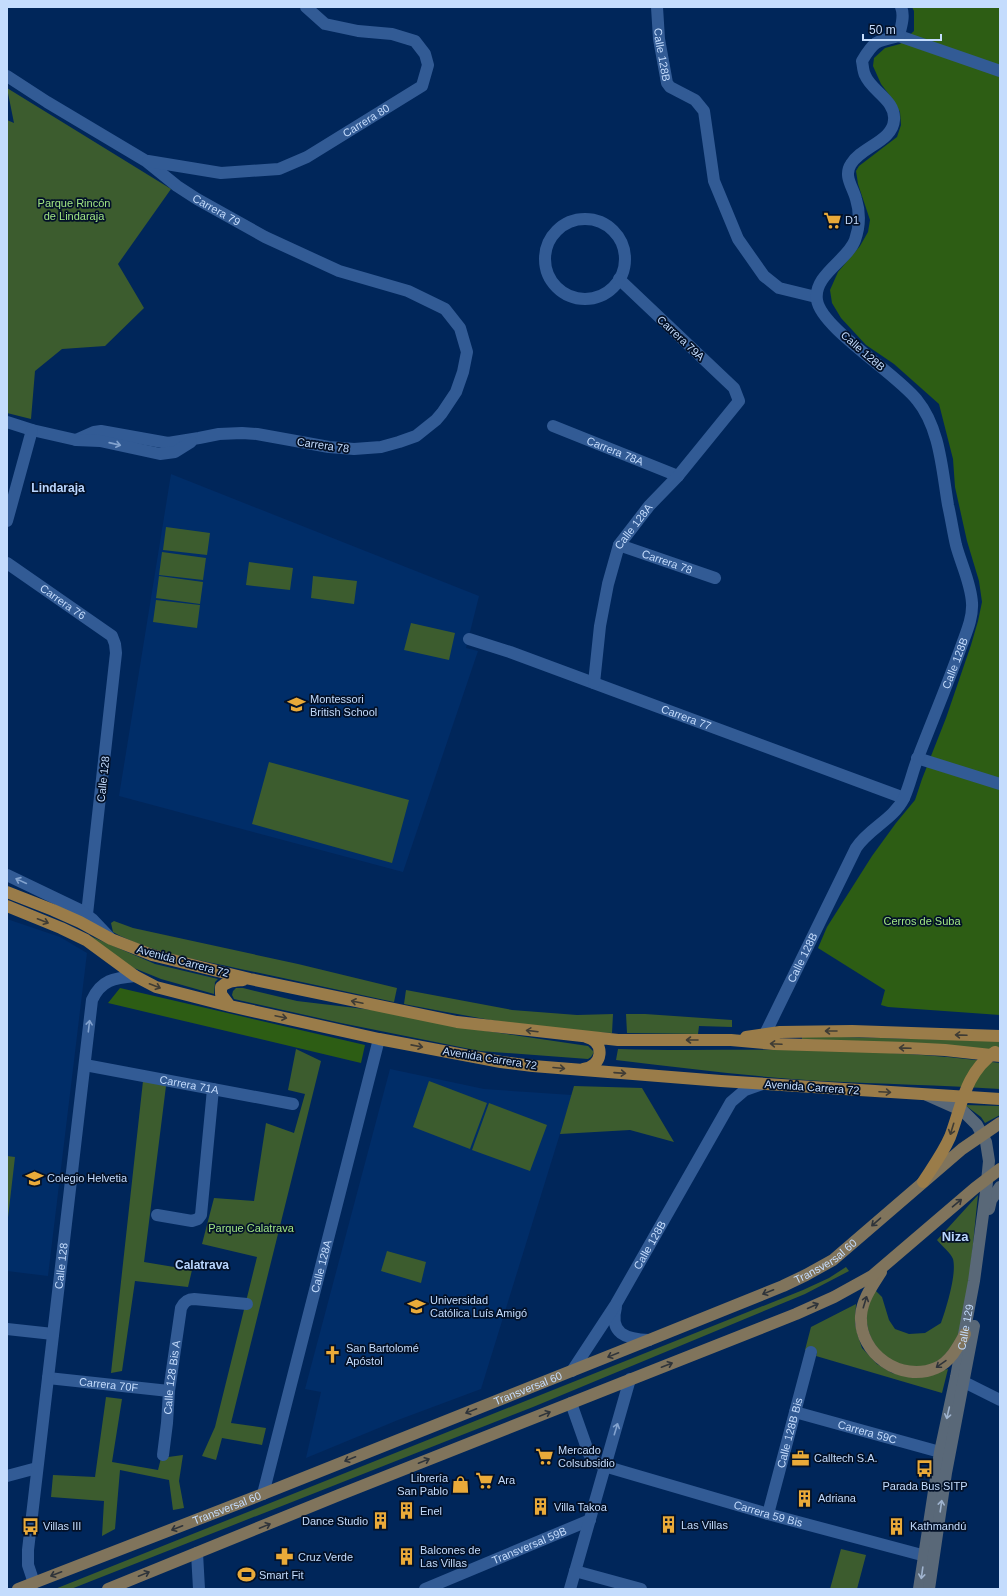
<svg xmlns="http://www.w3.org/2000/svg" width="1007" height="1596" font-family="Arial,sans-serif">
<style>
.built{fill:#002d68}
.green{fill:#3c5c2e}
.forest{fill:#2d5d14}
.lines{fill:none;stroke-linecap:round;stroke-linejoin:round}
.minor{stroke:#325b95;stroke-width:12}
.tertiary{stroke:#325b95;stroke-width:12}
.secondary{stroke:#596878;stroke-width:12}
.primary{stroke:#80745c;stroke-width:12}
.trunk{stroke:#9a7c49;stroke-width:12}
.oneway{stroke:#82a2ce}
.oneway2{stroke:#3f3c35}
.oneway3{stroke:#2f343a}
.oneway4{stroke:#9fb3ce}
.labels{text-anchor:middle;dominant-baseline:central;stroke-width:3.5;stroke-linejoin:round;paint-order:stroke}
.street-label{font-size:11px;fill:#c4dcfd;stroke:#031128}
.park-label{font-size:11px;fill:#a0e483;stroke:#031128}
.poi-label{font-size:11px;fill:#c4dcfd;stroke:#031128;text-anchor:start}
.neighbourhood-label{font-size:12px;font-weight:bold;fill:#bbd7ff;stroke:#031128}
.quarter-label{font-size:13px;font-weight:bold;fill:#bbd7ff;stroke:#031128}
</style>
<rect width="100%" height="100%" fill="#00265a"/>
<path class="built" d="M171,474L479,596L466,648L478,651L403,872L119,796Z
M7,919L60,937L87,953L48,1276L7,1271Z
M390,1069L484,1089L572,1095L481,1389L398,1420L306,1458L321,1392L305,1389Z"/>
<path class="green" d="M7,88L171,189L118,264L144,308L105,346L62,349L35,371L31,419L7,413V120L14,123Z
M166,527L210,533L207,555L163,550Z
M162,552L206,558L203,580L159,575Z
M249,562L293,568L290,590L246,585Z
M159,576L203,582L200,604L156,598Z
M313,576L357,581L354,604L311,598Z
M156,600L200,605L197,628L153,622Z
M411,623L455,633L449,660L404,650Z
M269,762L409,800L392,863L252,824Z
M114,921L133,928L298,964L397,988L394,1002C338,990 282,978 227,966C189,958 147,951 113,932L111,923Z
M88,935L155,964L218,979L215,982L214,994L161,979L129,966Z
M236,988H243L297,1001L381,1011L446,1025L588,1046L594,1052L591,1057L588,1059L480,1051L341,1023L234,999L232,995L233,991Z
M406,990L512,1010L577,1015L613,1014L612,1033C542,1031 473,1017 404,1004Z
M626,1014H645L732,1020V1027L699,1026L698,1034L627,1033Z
M802,1036L1000,1041V1051L802,1039Z
M296,1049L321,1061L231,1423L266,1428L262,1445L222,1438L216,1460L202,1456L215,1427L257,1257L202,1244L214,1198L254,1201L266,1123L294,1133L305,1094L288,1090Z
M618,1049C679,1051 739,1049 800,1050C867,1051 934,1054 1000,1063V1089C941,1085 881,1084 821,1081C753,1077 685,1068 616,1060Z
M143,1081L166,1086L144,1262L192,1270L188,1287L135,1281L122,1371L111,1373Z
M429,1081L487,1103L470,1149L413,1127Z
M574,1086L642,1088L674,1142L630,1130L560,1134Z
M489,1103L547,1125L530,1171L472,1150Z
M965,1105L1000,1106V1115L985,1123L981,1117Z
M7,1156L15,1157L7,1226Z
M978,1195C974,1230 972,1265 966,1300C964,1310 964,1321 960,1330C929,1410 839,1347 875,1290L882,1297L889,1320L895,1329L909,1334L925,1333L941,1323C946,1309 957,1274 953,1259C951,1253 941,1245 937,1240Z
M387,1251L426,1262L421,1283L381,1271Z
M846,1267L849,1271L805,1294L533,1407L71,1589H55L803,1290L829,1278Z
M856,1304L855,1324L858,1336L862,1348L877,1364L892,1373L915,1378L948,1369L942,1393L816,1356L817,1353L805,1350L811,1327Z
M106,1397L122,1399L112,1462L158,1470L161,1458L183,1455L179,1481L184,1508L173,1510L169,1480L120,1470L115,1529L102,1536L104,1501L51,1497L53,1475L95,1477Z
M841,1549L866,1555L857,1589H830Z"/>
<path class="forest" d="M912,7H1000V1015L888,1007L881,1005L885,990L818,948L827,927L872,856L896,823L915,800L922,779L946,718L971,645L978,621L982,602L979,581L967,541L955,487L953,459L939,404L894,364L866,345L841,318L832,303L830,290L838,272L860,246L868,232L870,220L858,184L856,171L859,166L897,137L901,125L900,112L894,101L881,84L873,66L874,58L885,48L900,44L914,31V11Z
M120,988L365,1045L361,1063L108,1003Z"/>
<g class="lines">
<g class="minor">
<path id="s1" d="M657,7L659,39L667,83L670,87L695,100L704,111L714,181L738,239L764,276L779,288L816,297"/>
<path d="M899,36L1000,71"/>
<path d="M899,36C901,26 905,16 901,7"/>
<path id="s2" d="M7,76L47,102L146,161L177,186L197,199L265,237L339,271L408,291L445,309L460,328L467,352L463,372L456,392L442,413L436,420L416,436L399,442L381,447L354,449L329,447L257,434L242,433L219,434L199,438L168,443L101,431L94,432L76,440"/>
<path id="s3" d="M148,161L221,173L279,169L307,157L422,86L428,65L425,54L415,41L392,34L358,31L325,24L306,7"/>
<circle cx="585" cy="259" r="40"/>
<path d="M7,422L32,430L76,440L100,441L160,454L175,452L191,442"/>
<path id="s4" d="M553,426L678,476"/>
<path d="M7,521L32,430"/>
<path id="s5" d="M619,545L715,578"/>
<path id="s6" d="M7,563L112,636L115,644L116,653L87,914"/>
<path id="s7" d="M469,639L510,652L904,798"/>
<path id="s8" d="M594,683L600,626L608,584L619,545L649,506L678,476L739,401L734,388L619,279"/>
<path d="M917,758L1000,784"/>
<path d="M7,875L80,910L92,919L110,938"/>
<path id="s9" d="M765,1034L856,848C869,828 893,820 904,798C910,785 913,769 919,755C933,719 948,683 961,647C966,633 973,618 972,603C971,583 961,564 956,545C953,532 951,518 948,505C942,470 940,428 917,400C897,374 821,328 817,300C813,275 848,260 855,240C860,226 860,212 856,199C853,187 843,176 851,164C861,147 893,141 894,120C896,100 871,91 865,75C863,71 863,66 862,61C874,41 876,41 899,36"/>
<path id="s10" d="M85,1065L293,1104"/>
<path d="M157,1215L192,1221L198,1219L201,1215L213,1089"/>
<path d="M7,1329L53,1334"/>
<path id="s11" d="M48,1378L169,1391"/>
<path d="M964,1382L1000,1400"/>
<path id="s12" d="M795,1412L940,1452"/>
<path id="s13" d="M163,1455L167,1423L169,1391L181,1308C184,1302 187,1299 194,1299L247,1304"/>
<path id="s14" d="M604,1466L768,1514L933,1558"/>
<path d="M7,1476L37,1468"/>
<path id="s15" d="M263,1494L379,1039"/>
<path id="s16" d="M768,1514L811,1352"/>
<path d="M197,1553L199,1589"/>
<path d="M575,1571L641,1589"/>
<path id="s17" d="M425,1589L590,1520"/>
</g>
<g class="tertiary">
<path d="M616,1307C609,1334 626,1339 649,1340"/>
<path id="s18" d="M572,1371L616,1304L731,1102L745,1090L762,1084"/>
<path d="M571,1403L589,1454L596,1462L604,1466"/>
<path id="s19" d="M34,1583L28,1565V1550L92,1000C101,980 114,978 135,976"/>
<path d="M570,1589L630,1379"/>
</g>
<g class="secondary">
<path d="M989,1209L991,1200L1000,1187"/>
<path id="s20" d="M919,1589L940,1452L956,1377L974,1281L986,1192L989,1161L986,1142L977,1125L963,1111L927,1095"/>
<path d="M929,1589L946,1473L974,1326"/>
</g>
<g class="primary">
<path d="M881,1272C872,1286 862,1300 861,1316C859,1354 901,1383 936,1368C950,1362 958,1347 965,1334"/>
<path id="s21" d="M18,1589L263,1494L649,1340L783,1286L806,1275L833,1260L962,1149L1000,1123"/>
<path d="M108,1589L339,1495L796,1314L834,1297L872,1276L975,1188L1000,1169"/>
</g>
<path class="trunk" d="M7,892L53,910L80,922L111,939L152,955L250,979L457,1022L618,1040H731L774,1044L907,1048L945,1050L1000,1056
M7,906L61,928L86,940L135,976L156,987L230,1006L379,1039L501,1062L533,1066L721,1081L1000,1099
M230,1006L221,994V987C227,981 234,981 243,980
M746,1037L780,1032L852,1031L1000,1036
M583,1069C603,1067 606,1042 586,1037
M923,1182C932,1168 943,1153 950,1137C962,1105 965,1073 995,1052"/>
</g>
<defs><path id="oneway-shaft" d="M-6 0H5M1.5-3L5.5 0L1.5 3" fill="none" stroke-width="1.6" stroke-linecap="round" stroke-linejoin="round"/></defs>
<g class="oneway">
<use href="#oneway-shaft" transform="translate(115 444) rotate(13)"/>
<use href="#oneway-shaft" transform="translate(21 881) rotate(-155)"/>
<use href="#oneway-shaft" transform="translate(89 1026) rotate(-83)"/>
<use href="#oneway-shaft" transform="translate(616 1429) rotate(-73)"/>
</g>
<g class="oneway2">
<use href="#oneway-shaft" transform="translate(43 921) rotate(21)"/>
<use href="#oneway-shaft" transform="translate(155 986) rotate(21)"/>
<use href="#oneway-shaft" transform="translate(357 1002) rotate(-168)"/>
<use href="#oneway-shaft" transform="translate(281 1017) rotate(12)"/>
<use href="#oneway-shaft" transform="translate(532 1031) rotate(-173)"/>
<use href="#oneway-shaft" transform="translate(831 1031) rotate(180)"/>
<use href="#oneway-shaft" transform="translate(961 1035) rotate(-178)"/>
<use href="#oneway-shaft" transform="translate(692 1040) rotate(-180)"/>
<use href="#oneway-shaft" transform="translate(776 1044) rotate(-177)"/>
<use href="#oneway-shaft" transform="translate(417 1046) rotate(11)"/>
<use href="#oneway-shaft" transform="translate(905 1048) rotate(-178)"/>
<use href="#oneway-shaft" transform="translate(559 1068) rotate(5)"/>
<use href="#oneway-shaft" transform="translate(620 1073) rotate(4)"/>
<use href="#oneway-shaft" transform="translate(885 1092) rotate(3)"/>
<use href="#oneway-shaft" transform="translate(952 1129) rotate(107)"/>
</g>
<g class="oneway3">
<use href="#oneway-shaft" transform="translate(957 1203) rotate(-40)"/>
<use href="#oneway-shaft" transform="translate(876 1222) rotate(139)"/>
<use href="#oneway-shaft" transform="translate(768 1292) rotate(158)"/>
<use href="#oneway-shaft" transform="translate(865 1302) rotate(-73)"/>
<use href="#oneway-shaft" transform="translate(813 1306) rotate(-24)"/>
<use href="#oneway-shaft" transform="translate(613 1355) rotate(158)"/>
<use href="#oneway-shaft" transform="translate(941 1364) rotate(145)"/>
<use href="#oneway-shaft" transform="translate(667 1365) rotate(-21)"/>
<use href="#oneway-shaft" transform="translate(471 1411) rotate(158)"/>
<use href="#oneway-shaft" transform="translate(545 1414) rotate(-22)"/>
<use href="#oneway-shaft" transform="translate(350 1459) rotate(158)"/>
<use href="#oneway-shaft" transform="translate(424 1461) rotate(-22)"/>
<use href="#oneway-shaft" transform="translate(265 1526) rotate(-22)"/>
<use href="#oneway-shaft" transform="translate(177 1528) rotate(159)"/>
<use href="#oneway-shaft" transform="translate(56 1574) rotate(159)"/>
<use href="#oneway-shaft" transform="translate(144 1574) rotate(-22)"/>
</g>
<g class="oneway4">
<use href="#oneway-shaft" transform="translate(948 1413) rotate(103)"/>
<use href="#oneway-shaft" transform="translate(941 1506) rotate(-82)"/>
<use href="#oneway-shaft" transform="translate(922 1573) rotate(98)"/>
</g>
<defs>
<symbol id="supermarket-bare" viewBox="-9 -9 18 18"><path d="M-6-5.5h2.5l.6 2H6L4.5 2H-2.5L-4.4-4H-6ZM-1.5 3.2a1.3 1.3 0 1 0 .1 0ZM3 3.2a1.3 1.3 0 1 0 .1 0Z" fill="#eaaa39" stroke="#031128" stroke-width="2.5" paint-order="stroke"/></symbol>
<symbol id="school-bare" viewBox="-9 -9 18 18"><path d="M0-5L7-2L0 1L-7-2ZM-4 1L0 2.5L4 1V4Q0 6-4 4Z" fill="#eaaa39" stroke="#031128" stroke-width="2.5" paint-order="stroke"/></symbol>
<symbol id="university-bare" viewBox="-9 -9 18 18"><path d="M0-5L7-2L0 1L-7-2ZM-4 1L0 2.5L4 1V4Q0 6-4 4Z" fill="#eaaa39" stroke="#031128" stroke-width="2.5" paint-order="stroke"/></symbol>
<symbol id="church-bare" viewBox="-9 -9 18 18"><path d="M-1.2-6h2.4v3.5h3.3v2.4h-3.3V6h-2.4V-.1h-3.3v-2.4h3.3Z" fill="#eaaa39" stroke="#031128" stroke-width="2.5" paint-order="stroke"/></symbol>
<symbol id="office-bare" viewBox="-9 -9 18 18"><path d="M-6-3h4V-5.5h4V-3h4V5H-6ZM-1-4.5V-3h2v-1.5ZM-6 0V1H6V0Z" fill="#eaaa39" stroke="#031128" stroke-width="2.5" paint-order="stroke"/></symbol>
<symbol id="bus-bare" viewBox="-9 -9 18 18"><path d="M-5-6H5V4H4V6H2V4H-2V6H-4V4H-5ZM-3.5-4V0h7V-4ZM-3.5 1.2v1.5H-2V1.2ZM2 1.2v1.5H3.5V1.2Z" fill="#eaaa39" stroke="#031128" stroke-width="2.5" paint-order="stroke"/></symbol>
<symbol id="shop-bare" viewBox="-9 -9 18 18"><path d="M-5-2.5h2.3a2.7 3.5 0 0 1 5.4 0H5L5.5 6h-11ZM-1.5-2.5h3a1.5 2.3 0 0 0-3 0Z" fill="#eaaa39" stroke="#031128" stroke-width="2.5" paint-order="stroke"/></symbol>
<symbol id="building-bare" viewBox="-9 -9 18 18"><path d="M-4-6H4V6H1V3H-1V6H-4ZM-2.5-4.3h1.7v1.8h-1.7ZM.8-4.3h1.7v1.8H.8ZM-2.5-1h1.7V.8h-1.7ZM.8-1h1.7V.8H.8Z" fill="#eaaa39" stroke="#031128" stroke-width="2.5" paint-order="stroke"/></symbol>
<symbol id="pharmacy-bare" viewBox="-9 -9 18 18"><path d="M-2-6h4v4h4v4h-4v4h-4v-4h-4v-4h4Z" fill="#eaaa39" stroke="#031128" stroke-width="2.5" paint-order="stroke"/></symbol>
<symbol id="stadium-bare" viewBox="-9 -9 18 18"><path d="M0-5a6.5 5 0 1 0 0 10a6.5 5 0 1 0 0-10ZM-3.5-1.8h7v3.6h-7Z" fill="#eaaa39" stroke="#031128" stroke-width="2.5" paint-order="stroke"/></symbol>
</defs>
<g fill-rule="evenodd">
<use href="#supermarket-bare" x="820" y="208" width="25" height="25"/>
<use href="#school-bare" x="284" y="692" width="25" height="25"/>
<use href="#school-bare" x="22" y="1166" width="25" height="25"/>
<use href="#university-bare" x="404" y="1294" width="25" height="25"/>
<use href="#church-bare" x="320" y="1342" width="25" height="25"/>
<use href="#supermarket-bare" x="532" y="1444" width="25" height="25"/>
<use href="#office-bare" x="788" y="1446" width="25" height="25"/>
<use href="#bus-bare" x="912" y="1456" width="25" height="25"/>
<use href="#supermarket-bare" x="472" y="1468" width="25" height="25"/>
<use href="#shop-bare" x="448" y="1472" width="25" height="25"/>
<use href="#building-bare" x="792" y="1486" width="25" height="25"/>
<use href="#building-bare" x="528" y="1494" width="25" height="25"/>
<use href="#building-bare" x="394" y="1498" width="25" height="25"/>
<use href="#building-bare" x="368" y="1508" width="25" height="25"/>
<use href="#building-bare" x="656" y="1512" width="25" height="25"/>
<use href="#bus-bare" x="18" y="1514" width="25" height="25"/>
<use href="#building-bare" x="884" y="1514" width="25" height="25"/>
<use href="#building-bare" x="394" y="1544" width="25" height="25"/>
<use href="#pharmacy-bare" x="272" y="1544" width="25" height="25"/>
<use href="#stadium-bare" x="234" y="1562" width="25" height="25"/>
</g>
<g class="labels">
<g class="street-label">
<text stroke="none"><textPath href="#s1" startOffset="48">Calle 128B</textPath></text>
<text stroke="none"><textPath href="#s3" startOffset="232">Carrera 80</textPath></text>
<text stroke="none"><textPath href="#s2" startOffset="249">Carrera 79</textPath></text>
<text transform="translate(681 338) rotate(43)">Carrera 79A</text>
<text transform="translate(863 351) rotate(41)">Calle 128B</text>
<text transform="translate(323 445) rotate(8)">Carrera 78</text>
<text stroke="none"><textPath href="#s4" startOffset="67">Carrera 78A</textPath></text>
<text stroke="none"><textPath href="#s8" startOffset="164">Calle 128A</textPath></text>
<text stroke="none"><textPath href="#s5" startOffset="51">Carrera 78</textPath></text>
<text stroke="none"><textPath href="#s6" startOffset="68">Carrera 76</textPath></text>
<text stroke="none"><textPath href="#s9" startOffset="421">Calle 128B</textPath></text>
<text stroke="none"><textPath href="#s7" startOffset="231">Carrera 77</textPath></text>
<text transform="translate(103 779) rotate(-84)">Calle 128</text>
<text stroke="none"><textPath href="#s9" startOffset="85">Calle 128B</textPath></text>
<text transform="translate(183 961) rotate(15)">Avenida Carrera 72</text>
<text transform="translate(490 1058) rotate(9)">Avenida Carrera 72</text>
<text stroke="none"><textPath href="#s10" startOffset="106">Carrera 71A</textPath></text>
<text transform="translate(812 1087) rotate(4)">Avenida Carrera 72</text>
<text stroke="none"><textPath href="#s18" startOffset="148">Calle 128B</textPath></text>
<text stroke="none"><textPath href="#s21" startOffset="872">Transversal 60</textPath></text>
<text stroke="none"><textPath href="#s19" startOffset="320">Calle 128</textPath></text>
<text stroke="none"><textPath href="#s15" startOffset="235">Calle 128A</textPath></text>
<text stroke="none"><textPath href="#s20" startOffset="266">Calle 129</textPath></text>
<text stroke="none"><textPath href="#s13" startOffset="78">Calle 128 Bis A</textPath></text>
<text stroke="none"><textPath href="#s11" startOffset="61">Carrera 70F</textPath></text>
<text stroke="none"><textPath href="#s21" startOffset="548">Transversal 60</textPath></text>
<text stroke="none"><textPath href="#s12" startOffset="75">Carrera 59C</textPath></text>
<text stroke="none"><textPath href="#s16" startOffset="84">Calle 128B Bis</textPath></text>
<text stroke="none"><textPath href="#s21" startOffset="224">Transversal 60</textPath></text>
<text stroke="none"><textPath href="#s14" startOffset="171">Carrera 59 Bis</textPath></text>
<text stroke="none"><textPath href="#s17" startOffset="113">Transversal 59B</textPath></text>
</g>
<g class="park-label">
<text x="74" y="203">Parque Rincón<tspan x="74" dy="13">de Lindaraja</tspan></text>
<text x="922" y="921">Cerros de Suba</text>
<text x="251" y="1228">Parque Calatrava</text>
</g>
<g class="poi-label">
<text x="845" y="220">D1</text>
<text x="310" y="699">Montessori<tspan x="310" dy="13">British School</tspan></text>
<text x="47" y="1178">Colegio Helvetia</text>
<text x="430" y="1300">Universidad<tspan x="430" dy="13">Católica Luís Amigó</tspan></text>
<text x="346" y="1348">San Bartolomé<tspan x="346" dy="13">Apóstol</tspan></text>
<text x="558" y="1450">Mercado<tspan x="558" dy="13">Colsubsidio</tspan></text>
<text x="814" y="1458">Calltech S.A.</text>
<text x="448" y="1478" text-anchor="end">Librería<tspan x="448" dy="13">San Pablo</tspan></text>
<text x="498" y="1480">Ara</text>
<text x="925" y="1486" text-anchor="middle">Parada Bus SITP</text>
<text x="818" y="1498">Adriana</text>
<text x="554" y="1507">Villa Takoa</text>
<text x="420" y="1511">Enel</text>
<text x="368" y="1521" text-anchor="end">Dance Studio</text>
<text x="681" y="1525">Las Villas</text>
<text x="43" y="1526">Villas III</text>
<text x="910" y="1526">Kathmandú</text>
<text x="420" y="1550">Balcones de<tspan x="420" dy="13">Las Villas</tspan></text>
<text x="298" y="1557">Cruz Verde</text>
<text x="259" y="1575">Smart Fit</text>
</g>
<g class="neighbourhood-label">
<text x="58" y="488">Lindaraja</text>
<text x="202" y="1265">Calatrava</text>
</g>
<g class="quarter-label">
<text x="955" y="1236">Niza</text>
</g>
</g>
<rect width="1007" height="1596" fill="none" stroke="#c4dcfd" stroke-width="16"/>
<path d="M863 34v6h78v-6" fill="none" stroke="#c4dcfd" stroke-width="2"/>
<text x="869" y="34" font-size="12" fill="#c4dcfd" stroke="#031128" stroke-width="3" paint-order="stroke">50 m</text>
</svg>
